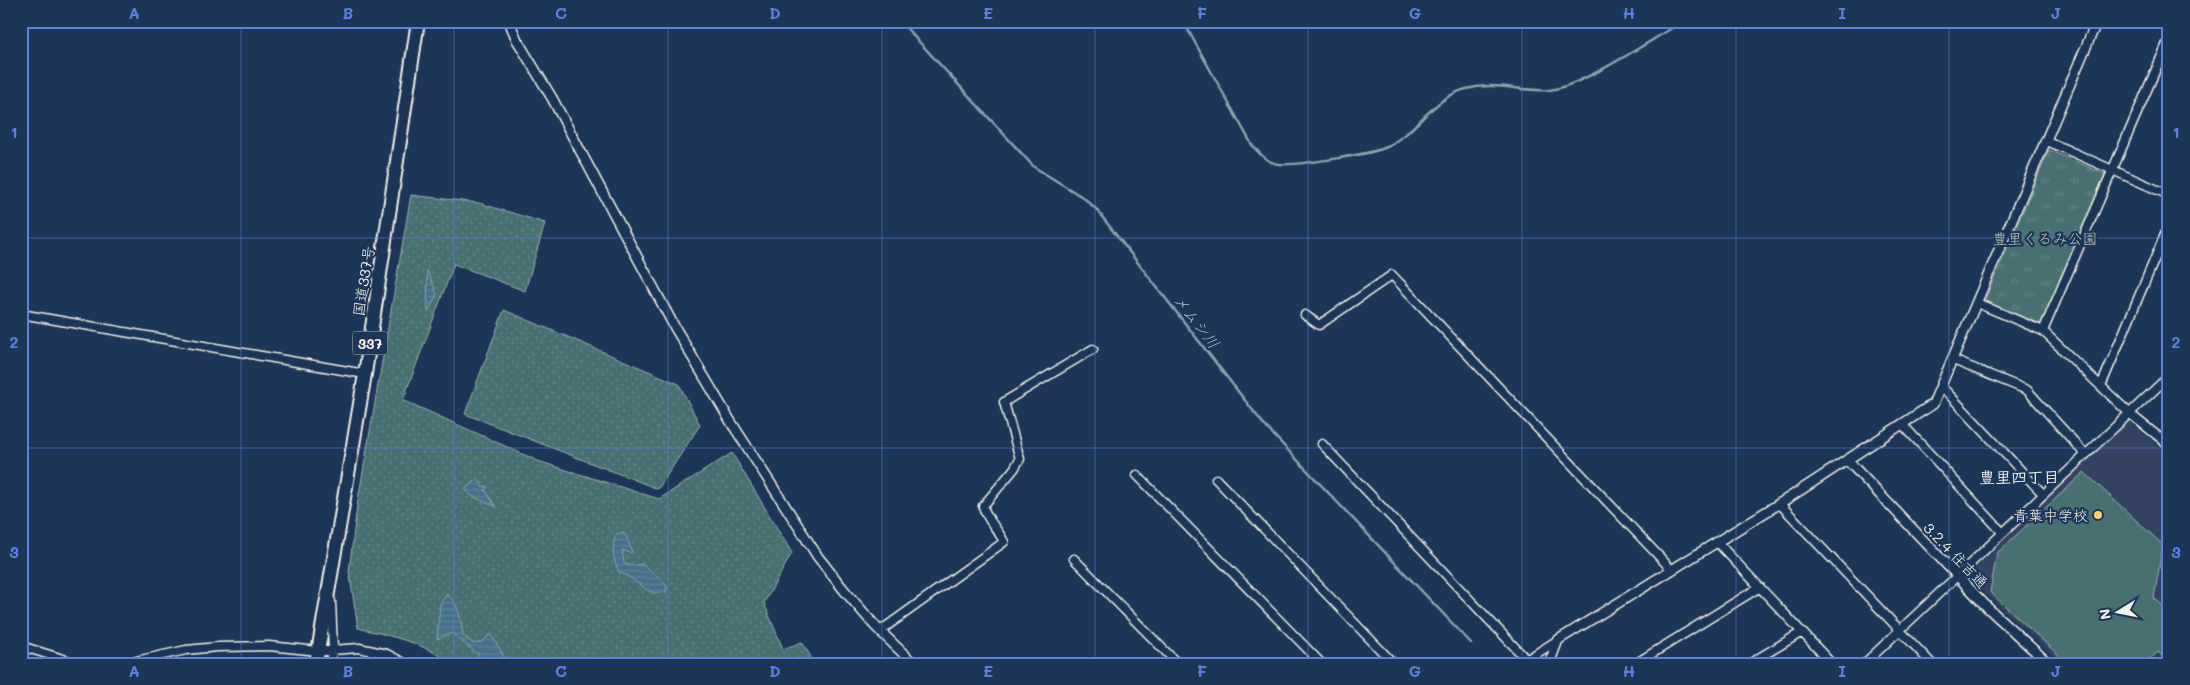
<svg xmlns="http://www.w3.org/2000/svg" width="2190" height="685" font-family="Mali,'Klee One',sans-serif">
<style>
.built{fill:#334260}
.grass{fill:url(#grass-dots);stroke:#9fb0ac}
.park{fill:url(#park-tufts);stroke:#9fb0ac}
.garden{fill:#4a6f71;stroke:#9fb0ac}
.water{fill:url(#water-rules);stroke:#8aa4ae}
.lines{fill:none;stroke-linecap:round;stroke-linejoin:round}
.stream{stroke:#8aa4ae;stroke-width:2.5}
.minor-casing{stroke:#f4f1e8;stroke-width:11}
.tertiary-casing{stroke:#f4f1e8;stroke-width:12}
.trunk-casing{stroke:#f4f1e8;stroke-width:16}
.minor{stroke:#1d3557;stroke-width:8}
.tertiary{stroke:#1d3557;stroke-width:9}
.trunk{stroke:#1d3557;stroke-width:12}
.grid{fill:none;stroke:#5e7fdd;stroke-width:1;stroke-opacity:0.55}
.poi-dot{fill:#ffd166;stroke:#1d3557;stroke-width:2}
.labels{text-anchor:middle;dominant-baseline:central;stroke-width:4.5;stroke-linejoin:round;paint-order:stroke}
.shield{fill:#1d3557;stroke:#b4b9bc;stroke-width:1}
.shield-label{font-size:14px;font-weight:bold;fill:#f4f1e8}
.park-label{font-size:15px;fill:#b8c4be;stroke:#1d3557}
.street-label{font-size:15px;fill:#f4f1e8;stroke:#1d3557}
.poi-label{font-size:15px;fill:#f4f1e8;stroke:#1d3557;text-anchor:end}
.water-label{font-size:16px;font-style:italic;fill:#b6c4c6;stroke:#1d3557}
.neighbourhood-label{font-size:16px;font-weight:bold;fill:#f4f1e8;stroke:#1d3557}
.neatline{fill:none;stroke:#5e7fdd;stroke-width:2}
.grid-label{font-size:16px;text-anchor:middle;font-weight:bold;fill:#5e7fdd}
</style>
<defs>
<pattern id="grass-dots" width="8" height="8" patternUnits="userSpaceOnUse" patternTransform="scale(1.25)"><rect width="8" height="8" fill="#4a6f71"/><path d="M2 2h.1M6 6h.1" fill="none" stroke="#658485" stroke-width="1.8" stroke-linecap="round"/></pattern>
<pattern id="park-tufts" width="24" height="20" patternUnits="userSpaceOnUse" patternTransform="scale(1.25)"><rect width="24" height="20" fill="#4a6f71"/><path d="M3 7l-1-3M5 7V3M7 7l1-3M15 17l-1-3M17 17v-4M19 17l1-3" fill="none" stroke="#658485"/></pattern>
<pattern id="water-rules" width="6" height="5" patternUnits="userSpaceOnUse" patternTransform="scale(1.25)"><rect width="6" height="5" fill="#447088"/><path d="M0 2.5h6" fill="none" stroke="#608599"/></pattern>
</defs>
<rect width="100%" height="100%" fill="#1d3557"/>
<filter id="ink" filterUnits="userSpaceOnUse"><feTurbulence type="fractalNoise" baseFrequency=".02" numOctaves="2"/><feDisplacementMap in="SourceGraphic" scale="10" xChannelSelector="R" yChannelSelector="G"/><feConvolveMatrix kernelMatrix="1 2 1 2 8 2 1 2 1" color-interpolation-filters="sRGB"/></filter>
<g filter="url(#ink)">
<path class="built" d="M2129,421L2169,455V664H2161L2156,659L2149,664H2062L1964,574Z"/>
<path class="grass" d="M411,195L479,203L545,223L525,291L454,264L403,400L538,461L659,499L732,453L792,553L764,603L783,649L802,642L815,664H451C426,643 390,636 358,628L349,571L357,506Z
M504,310L679,384L700,425L658,489L465,414Z"/>
<path class="park" d="M2049,150L2105,174L2041,324L1984,302Z"/>
<path class="garden" d="M2084,472L2163,545L2154,598L2169,611V663L2158,652L2144,664H2068L1990,592L1997,553Z"/>
<path class="water" d="M427,270L437,294L428,312Z
M478,479L483,487L486,486L487,488L485,490L496,507L472,496L465,489Z
M618,533L625,534L632,551L630,553L622,550L624,563L631,566L642,564L663,581L667,587L666,592C648,599 635,576 620,573C613,563 610,542 618,533Z
M447,594C460,606 461,619 463,636L474,644L482,642L491,634L508,664H489L452,633L437,639L440,604Z"/>
<g class="lines">
<path class="stream" d="M900,21L1034,167L1084,198L1096,209L1265,426L1471,643
M1183,21L1252,145C1259,153 1267,163 1279,164C1296,166 1372,154 1387,147C1416,132 1434,97 1466,89C1497,81 1521,92 1549,90C1582,87 1652,39 1684,21"/>
<defs>
<path id="minor" d="M2047,141L2169,195
M1977,303L2043,331L2129,413L2169,445
M21,314L365,374
M1305,315L1319,325L1392,275L1672,570
M2043,331L2169,39
M1953,360L2027,390L2085,454
M2101,386L2169,225
M1942,387L2043,494
M1903,425L2002,532
M1322,444L1527,660
M1137,475L1322,664
M1216,479L1394,664
M1780,504L1932,664
M1717,542L1832,664
M1074,559L1178,664
M880,631L1004,542C998,529 986,519 983,506L1014,469L1020,459L1004,402L1093,349
M21,646L79,664
M122,664L186,650L217,647L269,646L318,651L359,648L387,654L406,664
M330,664L333,649L331,601
M1520,664L1558,640
M1635,664L1760,587
M1749,664L1802,632
M1864,664L2169,376"/>
<path id="tertiary" d="M509,21L517,40L552,98L674,326L731,422L818,557L844,590L876,627L914,664
M1847,460L1988,608L2049,664
M1549,664L1558,640L1790,497L1933,404L2097,21"/>
<path id="trunk" d="M316,664L365,374L418,21"/>
</defs>
<use href="#minor" class="minor-casing"/>
<use href="#tertiary" class="tertiary-casing"/>
<use href="#trunk" class="trunk-casing"/>
<use href="#minor" class="minor"/>
<use href="#tertiary" class="tertiary"/>
<use href="#trunk" class="trunk"/>
</g>
</g>
<path class="grid" d="M241,21V664M454,21V664M668,21V664M882,21V664M1095,21V664M1308,21V664M1522,21V664M1736,21V664M1949,21V664M21,238H2169M21,448H2169"/>
<circle class="poi-dot" cx="2098" cy="515" r="5"/>
<g class="labels">
<rect class="shield" x="352.5" y="331.5" width="35" height="23" rx="4"/>
<g class="shield-label">
<text x="370" y="343">337</text>
</g>
<g class="park-label">
<text x="2045" y="238">豊里くるみ公園</text>
</g>
<g class="street-label">
<text transform="translate(363 281) rotate(-81)">国道337号</text>
<text transform="translate(1956 555) rotate(46)">3.2.4 住吉通</text>
</g>
<g class="poi-label">
<text x="2088" y="515">青葉中学校</text>
</g>
<g class="water-label">
<text transform="translate(1197 321) rotate(52)">メムシ川</text>
</g>
<g class="neighbourhood-label">
<text x="2019" y="476">豊里四丁目</text>
</g>
</g>
<rect width="2190" height="685" fill="none" stroke="#1d3557" stroke-width="55"/>
<g transform="translate(2118 612) rotate(260)" stroke="#1d3557" stroke-width="4" paint-order="stroke">
<path d="M0-4L9 19L0 12L-9 19Z" fill="#f4f1e8"/>
<text y="-8" font-size="14" font-weight="bold" text-anchor="middle" fill="#f4f1e8">N</text>
</g>
<rect x="28" y="28" width="2134" height="630" class="neatline"/>
<g class="grid-label">
<text x="134" y="19">A</text>
<text x="348" y="19">B</text>
<text x="561" y="19">C</text>
<text x="775" y="19">D</text>
<text x="988" y="19">E</text>
<text x="1202" y="19">F</text>
<text x="1415" y="19">G</text>
<text x="1629" y="19">H</text>
<text x="1842" y="19">I</text>
<text x="2056" y="19">J</text>
<text x="14" y="138">1</text>
<text x="2176" y="138">1</text>
<text x="14" y="348">2</text>
<text x="2176" y="348">2</text>
<text x="14" y="558">3</text>
<text x="2176" y="558">3</text>
<text x="134" y="677">A</text>
<text x="348" y="677">B</text>
<text x="561" y="677">C</text>
<text x="775" y="677">D</text>
<text x="988" y="677">E</text>
<text x="1202" y="677">F</text>
<text x="1415" y="677">G</text>
<text x="1629" y="677">H</text>
<text x="1842" y="677">I</text>
<text x="2056" y="677">J</text>
</g>
</svg>
